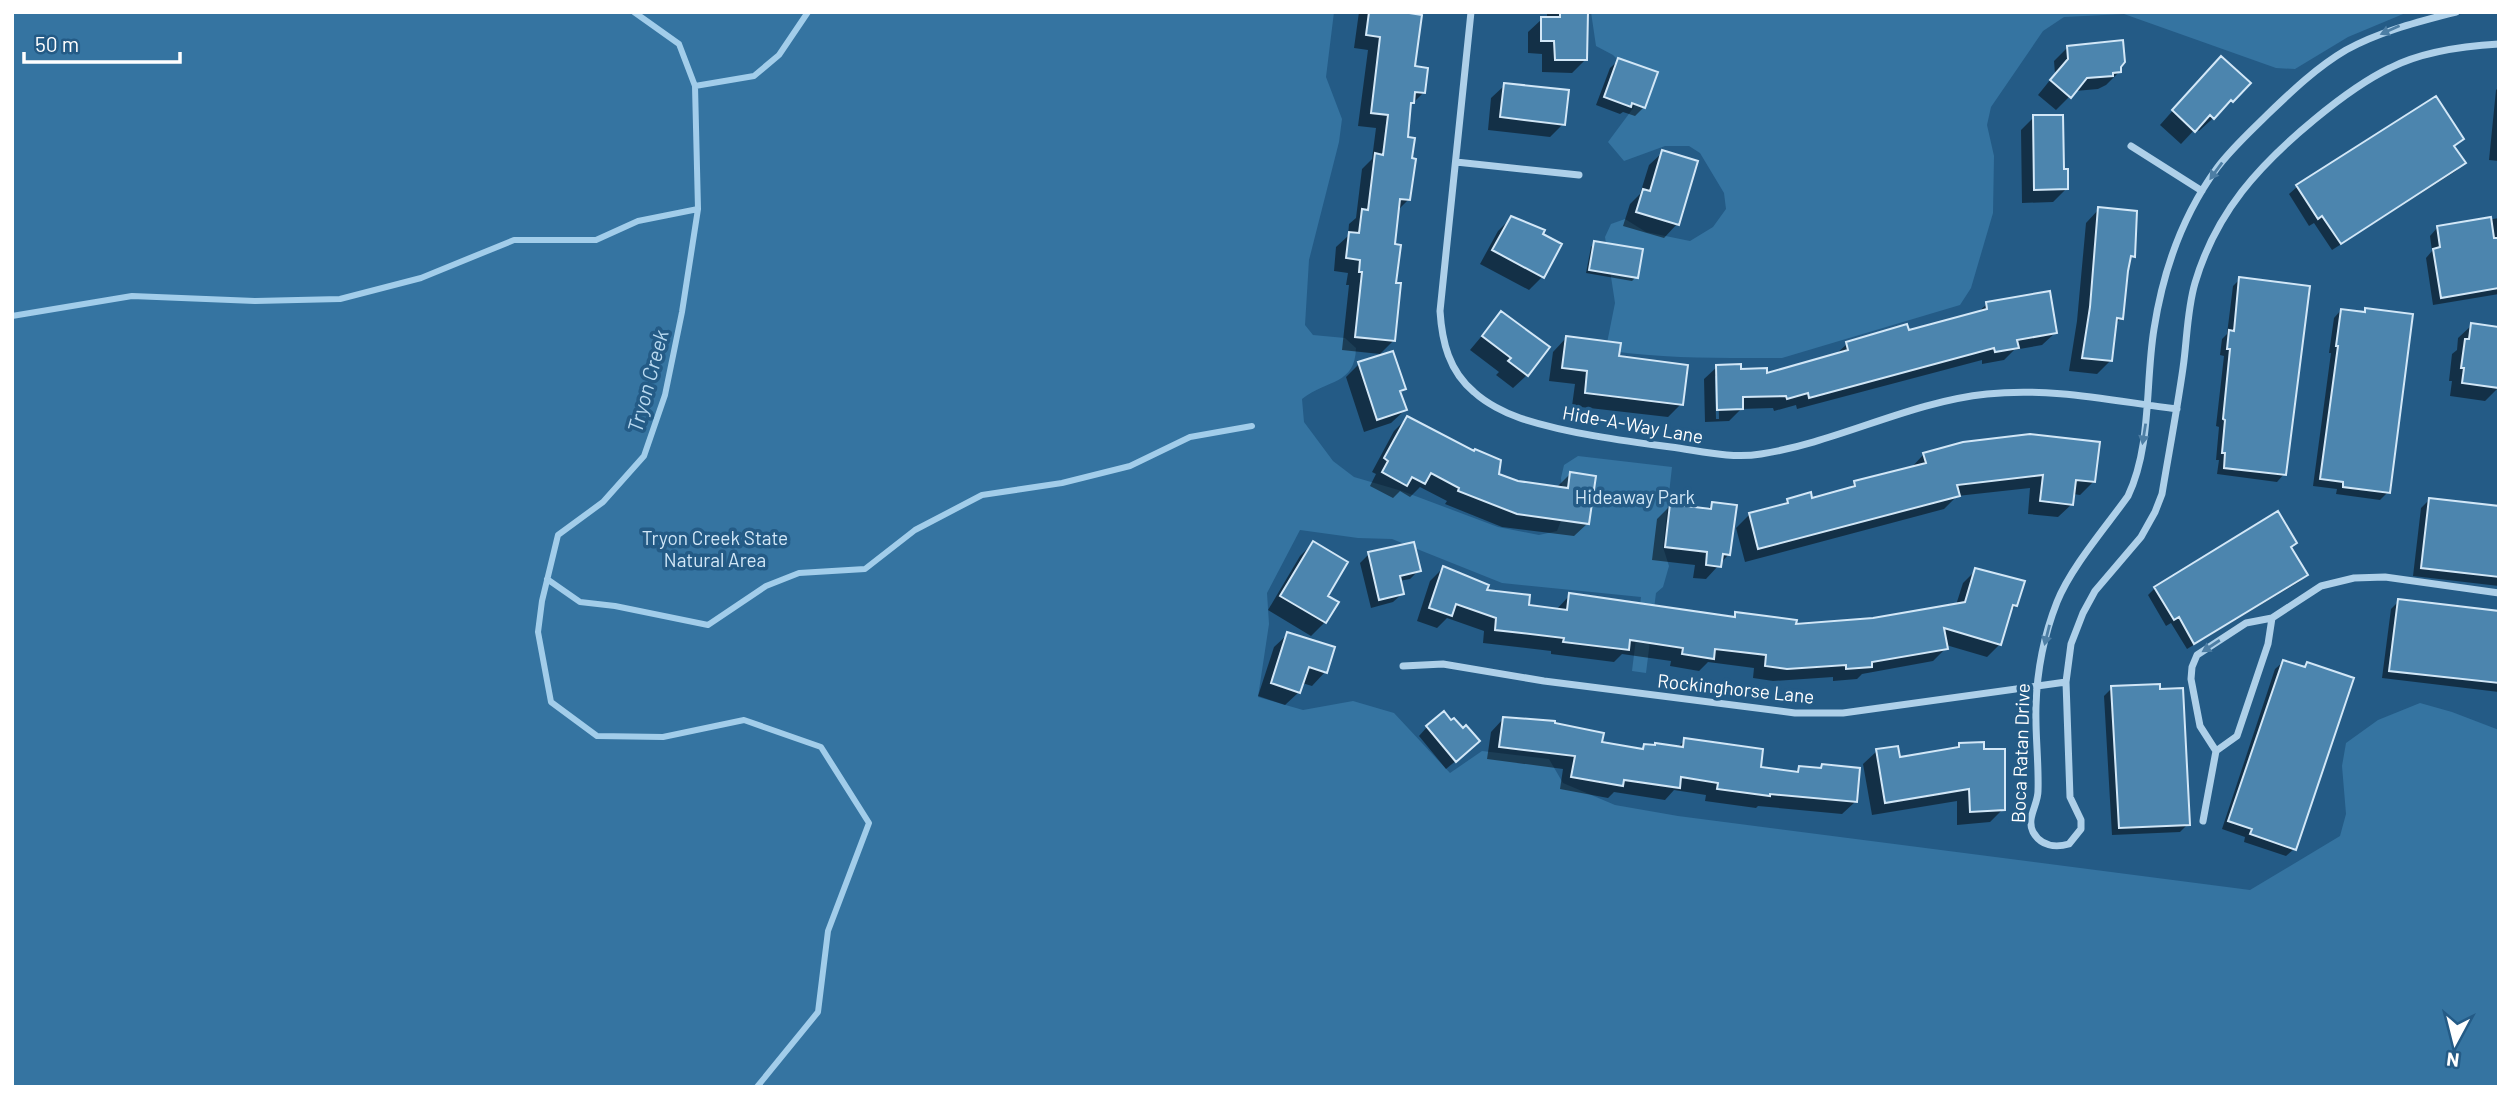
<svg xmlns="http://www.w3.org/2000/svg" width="2511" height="1099" font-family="Barlow,sans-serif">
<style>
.green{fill:#3574a1}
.shadow{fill:#0007;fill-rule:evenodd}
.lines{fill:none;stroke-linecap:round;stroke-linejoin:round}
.stream{stroke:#a2cdea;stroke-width:6}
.building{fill:#4c85ae;stroke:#d2e7f7;stroke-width:2}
.street{stroke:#aed0e9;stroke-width:7}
.oneway{fill:#4d7ea4}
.labels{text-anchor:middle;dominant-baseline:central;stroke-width:7;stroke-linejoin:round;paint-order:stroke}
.street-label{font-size:19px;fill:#fff;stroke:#245b86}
.park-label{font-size:19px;fill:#d2e7f7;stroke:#245b86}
.water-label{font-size:21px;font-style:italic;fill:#b9d9f0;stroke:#245b86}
</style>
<rect width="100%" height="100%" fill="#245b86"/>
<path class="green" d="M12,12H1334L1326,77L1342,119L1339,142L1309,260L1305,325L1313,335L1345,338L1356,348C1355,385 1328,379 1302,399L1304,422L1333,461L1354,477L1402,491L1498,527L1539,535L1557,531L1564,513L1561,478L1564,465L1578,456L1672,467L1663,547L1669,566L1663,587L1656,593L1646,673L1632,671L1641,597L1502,583L1392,539L1358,538L1300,530L1267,593L1269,624L1258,697L1303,710L1353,701L1394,713L1450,773L1482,751L1549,759L1563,783L1615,805L1678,816L2250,890L2340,836L2346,814L2342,766L2346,743L2378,720L2420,703L2452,712L2499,730V1087H12Z
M1591,12H2408L2348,37L2295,69L2276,68L2124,14L2064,17L2043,31L1991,107L1987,125L1994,156L1993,213L1971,288L1960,305L1782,358C1726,358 1668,359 1612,351L1607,343L1615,303L1605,237L1611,224L1625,219L1646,232L1690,241L1713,227L1726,209L1724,193L1700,153L1689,146H1665L1624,161L1608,142L1634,107L1633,75L1613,55L1596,46Z"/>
<path class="shadow" d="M1359,12H1409L1413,68L1424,92L1410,106L1406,139L1409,199L1397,211L1393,245L1394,340L1380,354L1342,350L1349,285H1346L1348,273L1334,271L1336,247L1348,236L1349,224L1356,218L1362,169L1372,159L1376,128L1358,126L1368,50L1354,48Z
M1547,12H1586V59L1572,73L1542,72V54L1528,53V32L1542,19H1547Z
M2067,48L2119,72L2106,85L2098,89L2075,91L2056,110L2038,95L2055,74L2054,61Z
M1619,60L1644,107L1635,116L1623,112L1620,114L1596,105L1610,68Z
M2207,72L2232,101L2199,131L2196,128L2181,144L2160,125Z
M1505,85L1563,124L1550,137L1488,130L1491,98Z
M2499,87V161L2489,160L2496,90Z
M2436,99L2462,139L2453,148L2463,163L2456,171L2332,250L2314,223L2309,226L2289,194L2297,187Z
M2034,117L2062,171L2066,189L2053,202L2022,203L2021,130Z
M1663,152L1677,224L1664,238L1623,226L1630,204L1640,194L1649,165Z
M2099,209L2133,256L2129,260L2121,318L2115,324L2111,360L2097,374L2069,371L2077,321L2086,223Z
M1511,218L1542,277L1529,290L1480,264L1498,231Z
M2499,218V294L2433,305L2426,258L2432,251L2430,236L2437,228Z
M1595,243L1636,277L1632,281L1586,273L1591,247Z
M2240,279L2284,474L2277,482L2217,474L2219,460H2216L2219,427L2216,426L2224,356L2220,355L2222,339L2227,334L2233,286Z
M1987,304L2055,333L2042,345L2014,350L2004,360L1982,364V360L1797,409L1796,405L1774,411L1773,408L1741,409L1729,421L1705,422L1704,379L1717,367L1765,375L1835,355L1847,344L1907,332L1977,313ZM1715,376H1718L1719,419H1716Z
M2341,310L2363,313L2366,310L2388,492L2380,500L2336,494L2337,489L2313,486L2331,353H2329L2334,318Z
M1501,313L1527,375L1513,388L1496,375L1499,372L1470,350Z
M2472,325L2498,388L2485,401L2450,396L2452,381H2449L2452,354L2457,350L2458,338Z
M1566,338L1617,358L1681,404L1668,417L1572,406L1575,384L1549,381L1553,352Z
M1359,364L1404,389L1399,393L1405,410L1391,423L1364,432L1346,377Z
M1407,418L1497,475L1517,483L1556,488L1570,474L1588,523L1574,536L1502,527L1445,504L1447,501L1420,487L1410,497L1400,491L1393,498L1370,486L1376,474L1372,472L1394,431Z
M1924,454L2094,481L2080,495L2073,494L2072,504L2058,517L2028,514L2030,488L1957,496L1944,509L1745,562L1736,528L1749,515L1782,506L1788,500H1811L1847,490L1855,483L1910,469Z
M2430,499L2499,508V586L2413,576L2421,508Z
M1713,504L1729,554L1706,579L1693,578L1695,565L1652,560L1657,519L1670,506L1706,510Z
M1313,543L1325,597V622L1311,636L1268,610L1300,556Z
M2290,548L2306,575L2299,582L2187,649L2171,623L2166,626L2148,595L2155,588Z
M1369,554L1419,570L1410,579L1399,581L1402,594L1393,602L1371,608L1360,563Z
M1443,568L1485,591L1527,607L1556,610L1570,595L1731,618L1736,614L1794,626L1873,620L1956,605L1963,583L1976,570L2016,606L2010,611L2000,644L1987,657L1946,645V648L1933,661L1862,674L1857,679L1833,681V677L1773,681L1753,678L1754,668L1708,662L1699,671L1670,666L1671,661L1622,654L1614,662L1551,654V651L1483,643L1484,631L1447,618L1437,628L1417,621L1430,581Z
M2399,601L2499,613V692L2382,678L2391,609Z
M1288,634L1325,672L1312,686L1302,683L1299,692L1285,705L1258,696L1274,647Z
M2283,662L2303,668L2307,664L2294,849L2286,856L2244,842L2245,837L2222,829L2275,669Z
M2112,688L2188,824L2180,832L2112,835L2104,696Z
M1503,719L1600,743L1640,751L1645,746L1677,748L1685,740L1759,769L1794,773L1799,768L1819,770L1822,766L1855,802L1842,814L1758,806L1756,808L1705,801L1706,795L1674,790L1665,800L1614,792L1608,798L1560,789L1563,769L1487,759L1491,732Z
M1427,727L1469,750L1446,769L1419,736Z
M1959,744L2003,809L1990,822L1957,825V801L1872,815L1863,764L1877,751L1898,759L1954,750Z"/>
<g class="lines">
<path class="stream" d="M634,12L679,44L695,86L698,209L682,312L665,395L644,456L603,502L558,535L542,601L538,632L551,702L597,736L663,737L744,720L821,747L869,823L828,931L818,1012L757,1087
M695,86L754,76L779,55L808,12
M12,316L132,296L255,301L340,299L421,278L514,240H596L638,221L698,209
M547,579L580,602L615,606L708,625L766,586L799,573L865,569L915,530L982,495L1062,483L1130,466L1190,437L1252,426"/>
</g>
<path class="building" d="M1369,12H1403L1422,15L1415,66L1428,68L1425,93L1415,92L1414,103H1411L1408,137L1415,138L1412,158L1416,159L1410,200L1400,199L1395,244L1401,245L1396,283H1401L1395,341L1355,337L1362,272H1359L1360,260L1346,258L1349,232L1359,233L1362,209L1368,210L1375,153L1383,155L1388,115L1371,113L1380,37L1366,35Z
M1560,12H1588L1587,60H1555L1554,41H1541V17H1560Z
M2123,40L2125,62L2121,67V72L2113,73V76L2087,78L2071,98L2050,80L2068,59L2067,46Z
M2221,56L2251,83L2233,102L2231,100L2214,119L2210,115L2195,132L2172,110Z
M1618,58L1658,72L1645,108L1632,103L1631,107L1604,97Z
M1504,83L1569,90L1565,125L1500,117Z
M2436,96L2464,139L2454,146L2466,163L2341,244L2322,216L2318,219L2296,185Z
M2033,115H2063L2064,169H2068V189L2034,190Z
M1662,150L1698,161L1679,225L1636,212L1643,189L1650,191Z
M2098,207L2137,211L2135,257L2131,256L2128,271L2123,319L2117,318L2112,361L2082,358L2090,307Z
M1511,216L1545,230L1543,234L1562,244L1544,278L1492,250Z
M2491,217L2494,238H2499V288L2441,298L2433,249L2440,247L2437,226Z
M1594,241L1643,249L1638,278L1589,270Z
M2239,277L2310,286L2286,475L2224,468L2225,453H2222L2225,420L2223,419L2230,349H2227L2229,330L2234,331Z
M2050,291L2057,333L2017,340L2019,348L1995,352L1994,348L1809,398L1808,393L1787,399L1786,396L1743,397V409L1717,410L1716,365L1741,364V369L1767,368V373L1848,350L1846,342L1907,324L1909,330L1987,309L1986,302Z
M2365,308L2413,314L2390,493L2343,487V482L2320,479L2338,346H2336L2341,309L2365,312Z
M1501,311L1550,347L1528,376L1508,361L1511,358L1482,336Z
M2471,323L2499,327V388L2462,383L2464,368H2461L2465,339H2469Z
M1566,336L1621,343L1619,356L1688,365L1683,405L1585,393L1587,371L1562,368Z
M1393,351L1406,389L1400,391L1407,410L1377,420L1358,362Z
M1407,416L1474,451L1475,449L1501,460L1499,474L1518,481L1568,488L1570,472L1596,476L1589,524L1517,514L1458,491L1459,488L1431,473L1425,484L1412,477L1407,486L1382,472L1388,461L1384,458Z
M2030,434L2100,442L2095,482L2076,480L2073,505L2040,501L2043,475L1957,485L1960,496L1758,549L1749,513L1788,503L1787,499L1811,492L1812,498L1855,486L1854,481L1926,463L1923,453L1963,442Z
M2429,498L2499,506V577L2421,568Z
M1712,502L1737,505L1730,555L1723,554L1721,567L1706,565L1707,552L1665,547L1670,504L1711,509Z
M2278,511L2297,543L2291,547L2308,575L2194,644L2179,617L2174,620L2154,587Z
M1313,541L1348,562L1328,596L1339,602L1326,623L1280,596Z
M1414,542L1421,571L1400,576L1404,594L1379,600L1368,552Z
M1443,566L1489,585L1487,590L1530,595L1529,605L1567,610L1569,593L1735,617V612L1797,620L1796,624L1873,618L1965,602L1975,568L2025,581L2017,606L2013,605L2001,645L1944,628L1948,649L1872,662V667L1846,669V665L1787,669L1765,666L1766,655L1715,649L1714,659L1682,654L1683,648L1630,640L1629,650L1563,642L1564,638L1495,630L1496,618L1456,604L1452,616L1429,608Z
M2398,599L2499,611V683L2389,671Z
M1287,632L1335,647L1327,673L1309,667L1300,693L1271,683Z
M2283,660L2305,667L2307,662L2354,678L2296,850L2250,834L2252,829L2228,821Z
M2160,684V689L2183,688L2190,825L2119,828L2111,686Z
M1444,711L1451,720L1454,718L1463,728L1466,725L1480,741L1456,762L1426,726Z
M1503,717L1555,721V723L1604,733L1602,742L1643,749L1644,744L1655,745V743L1683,747L1684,738L1763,749L1761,767L1798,772L1799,766L1821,768L1822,764L1860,768L1857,802L1770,794V796L1717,789L1718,783L1681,777L1680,788L1624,780L1623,786L1571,777L1575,756L1499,747Z
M1984,742V749H2005V810L1970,812L1969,789L1885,803L1876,749L1898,746L1900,757L1959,747V743Z"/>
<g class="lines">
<path class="street" d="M1471,12L1440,311C1442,342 1449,371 1474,392C1486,403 1505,413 1520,418C1565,433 1624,441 1671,447C1701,451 1731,459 1761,454C1838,442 1909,402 1987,394C2051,387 2113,401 2177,409
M2456,12C2418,22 2381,31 2346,50C2317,67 2292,91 2268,114C2251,131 2232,148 2217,168C2182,216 2163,271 2154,329C2145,384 2152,445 2128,496C2106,527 2071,567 2057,602C2044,635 2037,671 2036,706C2035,734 2039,763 2038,791C2038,805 2026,818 2033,832C2041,846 2055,848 2069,844L2081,829V820L2070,797L2066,682L2071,644L2083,613L2095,591L2141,537L2155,512L2162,494C2169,452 2177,410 2183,368C2187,341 2187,310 2195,283C2216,212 2259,165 2315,119C2338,100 2363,81 2390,68C2421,52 2464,46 2499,44
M2131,146L2202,191
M1456,162L1579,175
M1403,666L1443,664L1544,681L1795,713H1843L2066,682
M2216,751L2237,736L2268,644L2272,618
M2203,821L2216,751L2200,726L2191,679L2192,667L2197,655L2246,623L2272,618L2321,586L2354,578L2385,577L2499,593"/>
</g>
<defs><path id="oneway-solid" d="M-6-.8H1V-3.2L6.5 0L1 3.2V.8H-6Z" transform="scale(1.75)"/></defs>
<g class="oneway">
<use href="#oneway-solid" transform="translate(2390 30) rotate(156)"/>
<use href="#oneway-solid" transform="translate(2216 171) rotate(126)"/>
<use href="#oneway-solid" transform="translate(2144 434) rotate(99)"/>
<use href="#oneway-solid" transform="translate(2047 635) rotate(104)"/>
<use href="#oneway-solid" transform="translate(2211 646) rotate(147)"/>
</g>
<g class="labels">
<g class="street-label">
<text transform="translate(1633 424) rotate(10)">Hide-A-Way Lane</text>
<text transform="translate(1736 688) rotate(6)">Rockinghorse Lane</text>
<text transform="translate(2020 753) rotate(-88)">Boca Ratan Drive</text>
</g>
<g class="park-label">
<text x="1635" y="496">Hideaway Park</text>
<text x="715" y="537">Tryon Creek State<tspan x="715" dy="22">Natural Area</tspan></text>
</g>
<g class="water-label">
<text transform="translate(647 381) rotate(-75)">Tryon Creek</text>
</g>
</g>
<rect width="2511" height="1099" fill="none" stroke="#ffffff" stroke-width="28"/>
<g transform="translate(2455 1043) rotate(187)" stroke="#245b86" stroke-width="5" paint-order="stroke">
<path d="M0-5L12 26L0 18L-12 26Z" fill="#ffffff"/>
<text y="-10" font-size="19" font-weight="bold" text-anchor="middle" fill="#ffffff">N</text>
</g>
<path d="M24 52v10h156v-10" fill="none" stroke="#ffffff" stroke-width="3.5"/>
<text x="35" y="52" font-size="21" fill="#ffffff" stroke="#245b86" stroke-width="5" paint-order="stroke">50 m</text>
</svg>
